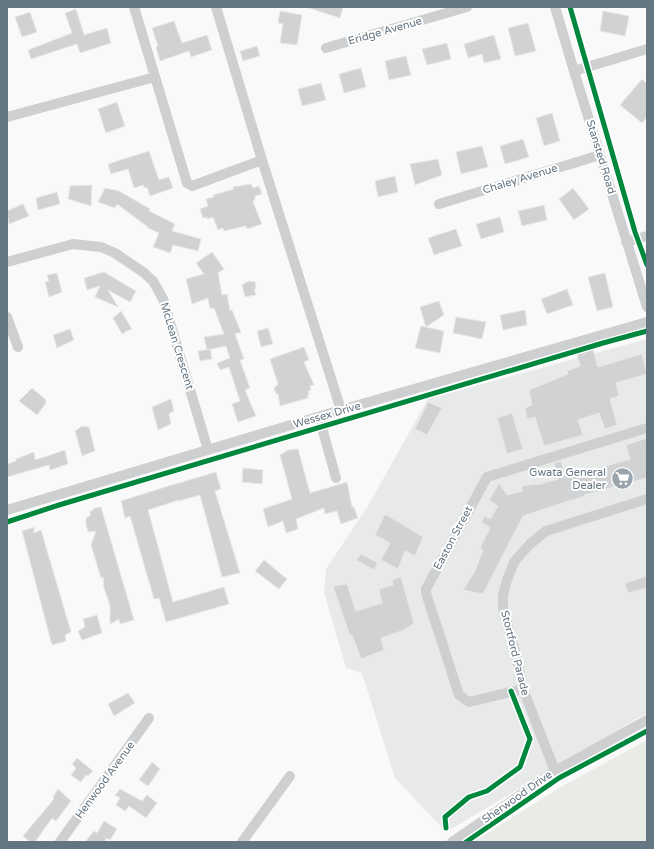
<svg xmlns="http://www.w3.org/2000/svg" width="654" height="849" font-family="'Varela Round',sans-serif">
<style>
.built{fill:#e8e9e9}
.green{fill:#e8ebe6}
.building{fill:#d0d2d3;stroke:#e8e8e8}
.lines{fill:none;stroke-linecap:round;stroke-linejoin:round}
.minor{stroke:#cecfd0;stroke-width:10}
.cycleway-casing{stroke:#fff;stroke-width:8}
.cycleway{stroke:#00873e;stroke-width:5}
.labels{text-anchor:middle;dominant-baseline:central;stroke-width:4;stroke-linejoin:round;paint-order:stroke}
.street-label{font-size:11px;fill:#657683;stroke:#fff}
.poi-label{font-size:11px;fill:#657683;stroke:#fff;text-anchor:end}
</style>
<rect width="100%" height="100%" fill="#f9f9f9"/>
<path class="built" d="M647,339V713L446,832L395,778L362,673L346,668L324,592L326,569L368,506L428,399Z"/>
<path class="green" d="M647,740V842H473L559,788Z"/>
<path class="building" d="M309,7H343L340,18L309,8Z
M76,9L84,35L107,28L111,43L80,53L77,44L31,59L28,50L72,33L65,13Z
M280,11L302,15L297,45L280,43L283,24L278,23Z
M603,11L629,16L625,36L600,31Z
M30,12L37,32L22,37L15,17Z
M174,21L182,43L207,35L212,50L191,57L189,51L160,61L156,47L158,46L152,28Z
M528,23L536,51L515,56L508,28Z
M494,35L501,59L484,63L482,54L468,58L464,44Z
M447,43L451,59L427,65L422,49Z
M257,46L260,56L243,61L240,51Z
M406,56L411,75L389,80L385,61Z
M361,68L366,87L344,93L339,74Z
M642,79L647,84V117L642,123L620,105Z
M321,83L326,100L302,106L298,89Z
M117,102L125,126L106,133L98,109Z
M552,113L560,141L544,146L536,118Z
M523,139L529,157L505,164L500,146Z
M482,146L488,167L461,174L456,152Z
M149,151L159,180L169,177L173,188L150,196L147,187L144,188L143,185L134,188L128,169L111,174L108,164Z
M438,159L442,175L415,185L410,164Z
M395,176L398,192L378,197L375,181Z
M251,184L253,188L259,186L262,194L255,196V199L253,202L262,224L247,229L246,226L224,231L223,228L218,230L213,217L207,219V217L203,218L200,209L208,206L206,199L214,197L213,195L234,189L233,187Z
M92,185L91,206L68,199L70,186Z
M105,188L119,191L150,209L149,211L175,224L172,231L201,239L198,251L173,245L170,253L153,247L159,233L148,228V227L117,204L115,208L98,202Z
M573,188L589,209L574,220L559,199Z
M57,192L60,204L38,210L36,198Z
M23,204L29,216L9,224L7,211Z
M544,205L547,220L522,226L518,211Z
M500,217L504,232L481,239L476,224Z
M456,229L462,246L434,255L428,238Z
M212,252L224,269L218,273L222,295L227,294L230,311L232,310L241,332L235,334L244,359L240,360L250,388L245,390L256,416L238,422L232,404L240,401L229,367L220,370L217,363L230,358L226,346L207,350L204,337L224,334L214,308L210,309L208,298L192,304L186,279L204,274L196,263Z
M104,272L136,291L130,302L108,290L118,307L95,297L100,286L87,290L84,278Z
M57,273L62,292L49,297L45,282L49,281L47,275Z
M605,273L613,307L597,311L588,277Z
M249,281L255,282L256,289H254L256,295L245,297L242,285Z
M567,289L573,305L547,314L541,299Z
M439,301L444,315L426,327L420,307Z
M525,310L527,325L503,330L500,315Z
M121,311L132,329L127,331L122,334L113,318Z
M456,317L486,322L482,339L453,333Z
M421,326L444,331L440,353L415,348Z
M268,328L273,344L261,347L257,331Z
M70,329L74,340L57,348L53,335Z
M592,346L598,367L642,354L647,374L616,383L619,396L610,399L617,425L605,429L599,413L578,420L583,435L544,446L535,417L527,419L525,408L532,405L529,390L568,374L567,371L580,366L576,351Z
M304,347L309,360L304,362L314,385L310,386L311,390L308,391L309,395L307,396L308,398L280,406L278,394H276L274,388L278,384L270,359Z
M210,349L212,359L200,361L198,351Z
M32,388L45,399L46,403L37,415L19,401Z
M171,399L174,411L169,414L171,424L158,430L152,407Z
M428,402L442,408L427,435L415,429Z
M512,413L523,449L507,454L497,418Z
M82,426L89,427L95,451L82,456L75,431Z
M647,438V478L584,495L585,496L572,500L523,516L483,594L463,590L475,571L483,550L480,548L490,528L481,522L485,516L490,519L498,506L489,500L499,483L507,495L522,491V486L536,484L537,485L558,479L554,463L561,461L565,476L585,471L586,472L630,459L626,445Z
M298,449L310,493L347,482L352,507H354L358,518L341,524L337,511L325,514L324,508L296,519L298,529L286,533L283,521L268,527L263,509L292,499L280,455L288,450Z
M65,450L68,464L50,470L49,465L7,477V464L16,461V459L34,452L35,460Z
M243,468L263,470L262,484L242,482Z
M216,472L221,489L215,491L240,573L222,577L200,495L179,501V500L148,510L173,602L224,587L229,604L166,622L159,598L154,599L130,516L125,518L121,501L162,488Z
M101,507L134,620L120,624L119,619L110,624V605L104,588L103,577L101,578L91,545L96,531L88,532L86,524V518L90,516V512L95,508Z
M385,514L423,537L415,556L405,551L398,569L381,560L390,543L375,535Z
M34,527V533L41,530L71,632L65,635L66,641L52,645L22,531Z
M361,554L378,563L374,570L356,560Z
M264,560L287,579L279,589L255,571Z
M647,576V588L628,593L625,583Z
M401,577L414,623L404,630L381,638L384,650L361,659L352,635L350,636L333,586L347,584L356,611L382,603L379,589L393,585L392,580Z
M97,615L102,633L82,640L78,631L85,627L83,619Z
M128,693L135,703L114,716L108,704Z
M77,758L93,771L88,776L86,775L81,782L71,775L76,768L72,764Z
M152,762L160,769L148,786L139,780Z
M58,789L71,801L56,821L52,818L35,842H30L23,836L54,799L53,797Z
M120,789L142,801L147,795L157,803L146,818L129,806L125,811L116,805L120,798L115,795Z
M104,821L117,829L110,840L107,838L104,842H85L94,831L97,833Z"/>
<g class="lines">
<path class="minor" d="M134,7L187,183L192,186L262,160
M216,7L262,160L341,410
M555,7L574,71L647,307
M326,48L467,7
M574,71L647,49
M7,117L155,77
M439,204L600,155
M626,242L647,236
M7,262L73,244L101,247L115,253L143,272L153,281L163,299L208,450
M7,317L18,347
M319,417L336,478
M7,510L341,410L647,322
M523,689L469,702L459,695L426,593V589L487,477L647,428
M555,771L523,689L515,651L503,609V595L507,580L514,562L530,544L546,531L647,499
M60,842L149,718
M242,842L290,776
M452,842L555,771L647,720"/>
<defs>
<path id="cycleway" d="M570,7L635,232L647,265
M7,522L59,505L603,343L647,331
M446,828L445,817L469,797L487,791L520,767L530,739L511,691
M466,842L559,778L647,731"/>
</defs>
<use href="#cycleway" class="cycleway-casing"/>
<use href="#cycleway" class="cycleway"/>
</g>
<defs>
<symbol id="supermarket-disc" viewBox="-11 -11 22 22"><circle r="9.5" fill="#99a4ac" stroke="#fff"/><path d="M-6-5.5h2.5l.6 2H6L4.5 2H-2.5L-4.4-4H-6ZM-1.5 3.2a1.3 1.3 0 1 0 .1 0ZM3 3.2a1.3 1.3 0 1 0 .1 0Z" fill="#fff"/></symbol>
</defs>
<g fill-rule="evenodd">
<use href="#supermarket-disc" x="610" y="466" width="25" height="25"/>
</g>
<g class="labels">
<g class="street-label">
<text transform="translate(385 31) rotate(-16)">Eridge Avenue</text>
<text transform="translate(601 157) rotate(73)">Stansted Road</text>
<text transform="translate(520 179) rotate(-17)">Chaley Avenue</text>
<text transform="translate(177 346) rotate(73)">McLean Crescent</text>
<text transform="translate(327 415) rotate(-16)">Wessex Drive</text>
<text transform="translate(453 538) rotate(-62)">Easton Street</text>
<text transform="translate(515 653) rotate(76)">Stortford Parade</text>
<text transform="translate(105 780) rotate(-54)">Henwood Avenue</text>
<text transform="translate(517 797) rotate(-35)">Sherwood Drive</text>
</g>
<g class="poi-label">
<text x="606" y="472">Gwata General<tspan x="606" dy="13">Dealer</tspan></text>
</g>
</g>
<rect width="654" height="849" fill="none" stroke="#657683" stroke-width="16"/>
</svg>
